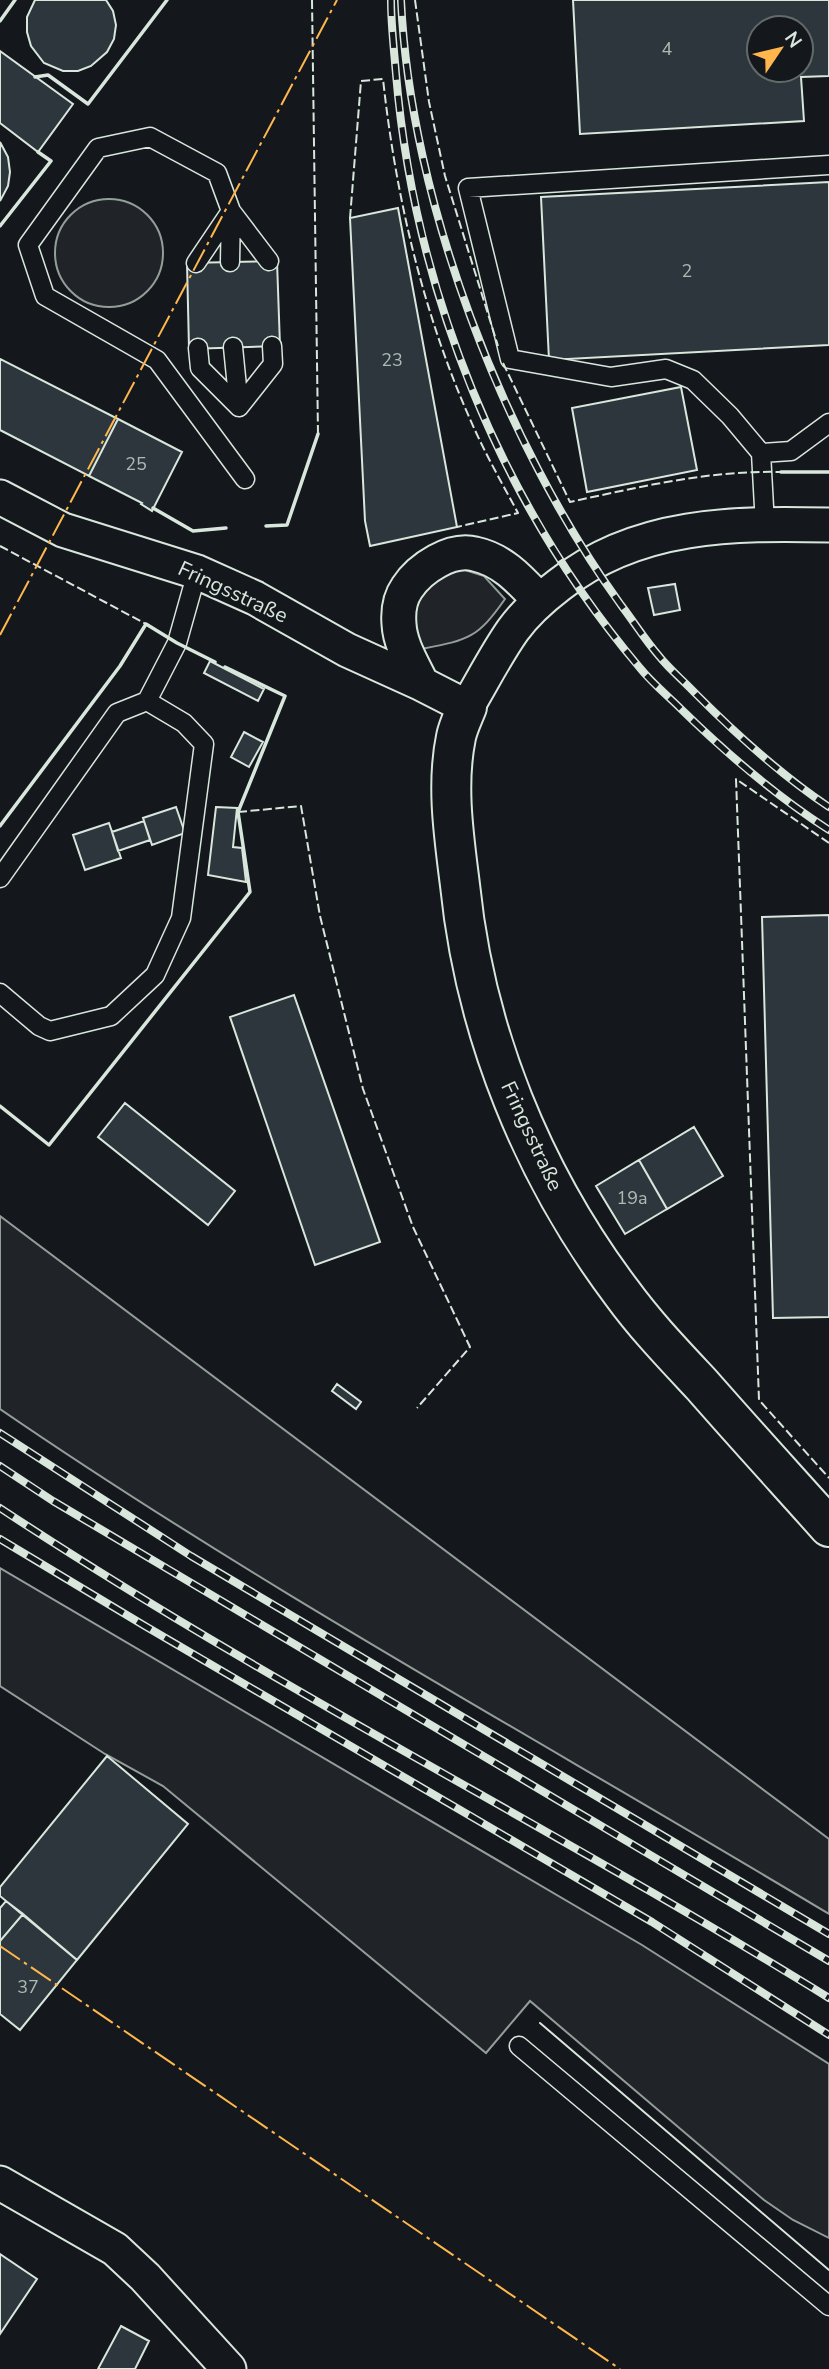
<svg xmlns="http://www.w3.org/2000/svg" width="829" height="2369" font-family="'Nunito Sans',sans-serif">
<style>
.green{fill:#202428;stroke:#939e99;stroke-width:2}
.building{fill:#2c363c;stroke:#d8e6dc;stroke-width:2;fill-rule:evenodd}
.lines{fill:none;stroke-linecap:round;stroke-linejoin:round}
.lane-casing{stroke:#d8e6dc;stroke-width:21}
.street-casing{stroke:#d8e6dc;stroke-width:37}
.secondary-casing{stroke:#d8e6dc;stroke-width:42}
.lane{stroke:#14181c;stroke-width:18}
.street{stroke:#14181c;stroke-width:33}
.secondary{stroke:#14181c;stroke-width:38}
.tram{stroke:#d8e6dc;stroke-width:2}
.rail-casing{stroke:#d8e6dc;stroke-width:8}
.rail{stroke:#14181c;stroke-width:5;stroke-dasharray:16;stroke-linecap:butt}
.fence{stroke:#d8e6dc;stroke-width:2;stroke-dasharray:9 3.5;stroke-linecap:butt}
.wall{stroke:#d8e6dc;stroke-width:3.5}
.power{stroke:#ffb74d;stroke-width:2;stroke-dasharray:24 5 3.5 5;stroke-linecap:butt}
.labels{text-anchor:middle;dominant-baseline:central;stroke-width:5;stroke-linejoin:round;paint-order:stroke}
.number-label{font-size:18px;fill:#adbab4}
.street-label{font-size:21px;fill:#d8e6dc;stroke:#14181c}
</style>
<rect width="100%" height="100%" fill="#14181c"/>
<path class="green" d="M55 253a54 54 0 1 1 108 0a54 54 0 1 1-108 0Z
M462,569L484,576L505,599C477,639 468,640 421,649L411,613C424,587 432,576 462,569Z
M0,1216L829,1839V1914C552,1747 267,1592 0,1409Z
M0,1568L642,1945L829,2064V2238L793,2220L764,2200L530,2001L486,2053L163,1786L105,1754L0,1686Z"/>
<path class="building" d="M35,0H106L113,11L116,25L114,39L107,52L91,66L78,71H63L44,63L31,46L27,32V17Z
M573,0H829V76L801,77L804,121L580,134ZM759,28H801V70H759Z
M0,51L73,104L38,152L0,123Z
M0,142L8,157L10,172L8,186L0,201Z
M829,182V345L549,360L541,197Z
M398,208L457,527L370,546L365,521L350,218Z
M277,261L280,346L189,349L187,263Z
M0,359L118,419L89,476L0,430Z
M681,387L697,470L587,492L572,408Z
M118,419L182,452L152,511L141,504L142,503L89,476Z
M675,584L680,610L654,615L648,588Z
M210,661L264,689L258,701L204,673Z
M244,732L263,742L249,767L231,757Z
M176,807L185,833L152,845L143,818Z
M216,807L237,808L233,847L242,848L246,882L208,875Z
M144,821L150,840L118,851L112,832Z
M109,823L121,858L85,870L73,835Z
M829,915V1317L773,1318L762,917Z
M294,995L380,1242L315,1265L230,1017Z
M125,1103L235,1191L208,1225L98,1137Z
M694,1127L723,1176L667,1209L639,1160Z
M639,1160L667,1209L625,1234L596,1186Z
M337,1384L361,1402L356,1409L332,1391Z
M107,1756L188,1824L77,1960L0,1896V1887Z
M6,1901L23,1914L0,1941V1908Z
M23,1914L77,1960L20,2030L0,2014V1941Z
M0,2254L37,2279L0,2334Z
M121,2326L149,2341L135,2369H98Z"/>
<g class="lines">
<defs>
<path id="lane" d="M230,262L231,211
M196,263L231,211
M233,347L239,407
M198,348L200,368L239,407
M239,407L273,364L272,346
M761,453L730,416L693,380L666,369L611,377L510,359L468,188L829,165
M245,479L157,360L45,296L28,245L98,148L150,137L217,173L231,211L269,261
M765,525L761,453L791,451L829,423
M0,878L117,713L147,701L177,643L197,572
M0,993L39,1026L50,1031L111,1016L155,975L181,918L204,744L184,723L147,701
M519,2046L829,2306"/>
<path id="street" d="M0,497L63,530L197,572L255,598L347,650L422,684L467,707C482,682 496,654 513,630C526,612 542,598 559,585C637,523 734,523 829,525
M422,684C413,665 400,645 399,624C398,612 400,598 407,588C420,568 451,548 475,554C503,560 521,581 539,600
M0,2183L115,2249L145,2277L229,2369"/>
<path id="secondary" d="M467,707C463,717 458,727 456,737C446,785 454,837 460,885C475,1033 533,1175 622,1293C646,1326 674,1355 702,1385C744,1433 787,1480 829,1527"/>
</defs>
<use href="#lane" class="lane-casing"/>
<use href="#street" class="street-casing"/>
<use href="#secondary" class="secondary-casing"/>
<use href="#lane" class="lane"/>
<use href="#street" class="street"/>
<use href="#secondary" class="secondary"/>
<path class="tram" d="M540,2023L829,2270"/>
<defs>
<path id="rail" d="M391,0C391,25 394,49 396,74C414,289 500,503 640,668C652,683 668,696 681,709C727,754 775,795 829,830
M401,0C410,201 504,443 621,605C634,622 645,640 659,656C670,670 684,681 696,694C737,735 781,775 829,807
M0,1433L191,1556L829,1934
M0,1466L53,1501L829,1961
M0,1508C268,1685 556,1829 829,1998
M0,1539L145,1626L652,1922L829,2035"/>
</defs>
<use href="#rail" class="rail-casing"/>
<use href="#rail" class="rail"/>
<path class="fence" d="M312,0L318,434
M415,0L429,102L445,176L498,346
M350,218L361,81L383,79C396,199 424,318 474,428C487,457 503,485 518,513L457,527
M503,363L570,502C639,487 710,470 781,472
M0,546L146,624
M238,812L301,806L320,916L363,1089L413,1227L470,1347L417,1408
M829,843L736,779L759,1400L829,1478"/>
<path class="wall" d="M0,21L15,0
M35,77L48,75L88,104L167,0
M0,226L51,161L38,152
M781,472H829
M153,508L193,531L226,528
M266,526L287,525L318,434
M0,826L120,666L146,624L177,643L215,662
M0,1106L49,1145L250,892L238,812L285,696L225,667"/>
<path class="power" d="M0,635L337,0
M0,1946L620,2369"/>
</g>
<g class="labels">
<g class="number-label">
<text x="667" y="49">4</text>
<text x="687" y="271">2</text>
<text x="392" y="360">23</text>
<text x="136" y="464">25</text>
<text x="632" y="1198">19a</text>
<text x="28" y="1987">37</text>
</g>
<g class="street-label">
<text transform="translate(233 592) rotate(25)">Fringsstraße</text>
<text transform="translate(532 1136) rotate(65)">Fringsstraße</text>
</g>
</g>
<g transform="translate(780 49) rotate(55)"><circle r="33" fill="#14181c" stroke="#626a69" stroke-width="2"/>
<path d="M0-5L12 26L0 18L-12 26Z" fill="#ffb74d"/>
<text y="-10" font-size="19" font-weight="bold" text-anchor="middle" fill="#d8e6dc">N</text>
</g>
</svg>
